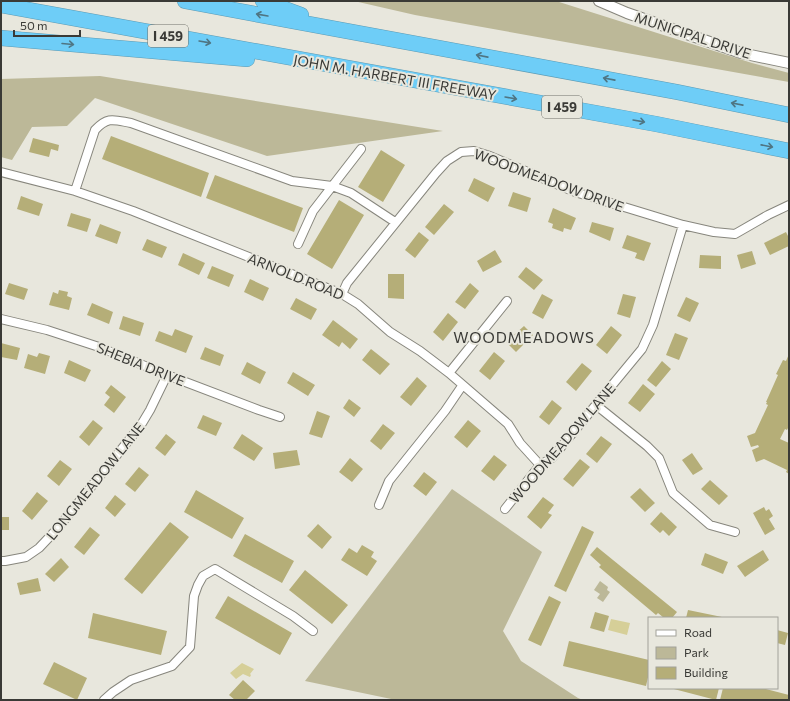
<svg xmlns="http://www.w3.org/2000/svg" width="790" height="701" font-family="Commissioner,sans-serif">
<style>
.green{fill:#bcb898}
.water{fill:#d6cf98}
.building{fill:#b5ae78}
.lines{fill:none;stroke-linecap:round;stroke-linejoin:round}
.minor-casing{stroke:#87867d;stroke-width:10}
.tertiary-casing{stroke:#87867d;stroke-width:12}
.motorway-casing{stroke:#5c9ab3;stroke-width:16}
.minor{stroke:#fff;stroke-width:8}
.tertiary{stroke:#fff;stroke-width:10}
.motorway{stroke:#6ecdf7;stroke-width:15}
.oneway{stroke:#4f7583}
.labels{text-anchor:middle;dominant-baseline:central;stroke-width:4;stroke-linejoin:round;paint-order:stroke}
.shield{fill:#e8e7dd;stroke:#6e6e68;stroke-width:1}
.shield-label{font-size:13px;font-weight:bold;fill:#3a3a36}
.street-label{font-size:14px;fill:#3a3a36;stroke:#e8e7dd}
.neighbourhood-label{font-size:15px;letter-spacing:1px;fill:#3a3a36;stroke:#e8e7dd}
</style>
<rect width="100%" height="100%" fill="#e8e7dd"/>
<path class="green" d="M354,1H556L752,63L789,73V82L415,15Z
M100,76L443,131L267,156L95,98L67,126L32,127L12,160L1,157V79Z
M452,489L542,552L503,631L521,661L578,698L583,700H396L305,681Z
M600,581L608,587L607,590L610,592L603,602L597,598L600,594L594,590Z"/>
<path class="water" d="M611,619L630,623L627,635L608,630Z
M242,663L254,669L250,674L251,675L250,677L243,674L236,679L230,673Z"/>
<path class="building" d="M111,136L209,173L201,197L102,159Z
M33,138L59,145L58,151L51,149L49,157L29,152Z
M381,150L405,165L383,202L358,187Z
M215,175L303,208L294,232L206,198Z
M474,178L495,188L488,202L468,191Z
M513,192L531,198L527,212L508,206Z
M21,196L43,204L39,216L17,209Z
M339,200L364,215L332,269L307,254Z
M444,204L454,212L434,235L425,227Z
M553,208L576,218L571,230L564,228L563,232L552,228L553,224L548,222Z
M71,213L91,219L87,232L67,226Z
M592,222L614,228L610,241L589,232Z
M100,224L121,232L117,244L95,236Z
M419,232L429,240L415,258L405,250Z
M786,232L789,238V246L770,255L764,243Z
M627,235L651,243L644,261L635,258L637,253L622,248Z
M147,239L167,247L162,258L142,250Z
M495,250L502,262L483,272L477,261Z
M752,251L756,264L741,269L737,255Z
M183,253L205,263L199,275L178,265Z
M700,255L721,256V269L699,268Z
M212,266L234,275L229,287L207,278Z
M526,267L543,280L534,290L518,277Z
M388,274H404V299L388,298Z
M250,279L269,288L263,301L244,292Z
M9,283L28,289L24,300L5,294Z
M470,283L479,291L465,309L455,302Z
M59,290L68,292L67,296L72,298L69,310L49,305L53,292L58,294Z
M542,294L553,300L543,319L532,313Z
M623,294L636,297L630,318L617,314Z
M686,297L699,303L690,322L677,316Z
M296,298L317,309L311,320L290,309Z
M92,303L113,312L109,324L87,315Z
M448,313L458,322L443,341L433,332Z
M123,316L144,323L140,336L119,329Z
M333,320L358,339L350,349L342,342L339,347L322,335Z
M524,326L533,335L516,352L506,342Z
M611,326L622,335L607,354L596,345Z
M175,329L193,336L186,353L155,341L159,331L172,336Z
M675,333L688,338L679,360L666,355Z
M1,343L20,348L17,360L1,357Z
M205,347L224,355L220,366L200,359Z
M371,349L390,364L380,375L362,360Z
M494,352L505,361L490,380L479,371Z
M39,353L50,356L45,374L24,368L28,354L37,357Z
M789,354V426L787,430L785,429L780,439L789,443V474L786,472L787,470L764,459L756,462L752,450L759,447L758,445L751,447L747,436L755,433L768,405L766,404L767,402H766L778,375L776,374L783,360L786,361Z
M69,360L91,370L85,382L64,373Z
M662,361L671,369L656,387L647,380Z
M247,362L266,372L260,384L241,374Z
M582,363L592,371L576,391L566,382Z
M293,372L315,385L308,396L287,383Z
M417,377L427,386L411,406L400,397Z
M643,384L655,394L640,412L628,403Z
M111,385L126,397L114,413L104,405L110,397L105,393Z
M349,399L361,408L354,417L343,408Z
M552,400L562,408L549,425L539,417Z
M317,411L330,416L322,438L309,434Z
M203,415L222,423L216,436L197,428Z
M93,420L103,428L89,446L79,437Z
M468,420L481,431L467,448L454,437Z
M383,424L395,433L381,450L370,441Z
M166,434L176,442L165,456L155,448Z
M242,434L263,448L254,461L233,448Z
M601,436L612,444L597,463L586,454Z
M297,450L300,465L275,469L273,453Z
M692,453L703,469L693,475L682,460Z
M494,455L507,465L494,481L481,471Z
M350,458L363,469L352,482L339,472Z
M580,459L590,467L573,487L563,479Z
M60,460L72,469L59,486L47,476Z
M139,467L149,475L135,492L125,484Z
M424,472L437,482L426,496L413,486Z
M710,480L728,496L719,505L701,489Z
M640,488L655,503L645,512L630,497Z
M196,490L244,518L232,539L184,512Z
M37,492L48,501L32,520L22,511Z
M115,495L126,504L115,517L105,508Z
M543,497L554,505L548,513L552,515L541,529L527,517Z
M764,507L766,511L769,509L773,516L769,519L775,529L765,535L753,513Z
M661,512L677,527L669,536L663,530L660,533L650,524Z
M1,517H9V530H1Z
M170,522L189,537L142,594L124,579Z
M318,524L332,537L322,549L307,536Z
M582,526L594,532L566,592L554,586Z
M90,527L100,535L84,555L74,547Z
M245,534L294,561L282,583L233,556Z
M362,545L374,552L371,557L377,561L367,576L341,560L349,548L357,553Z
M597,547L677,612L672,618H664L658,613L656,615L599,567L601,565L590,555Z
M763,550L769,560L745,577L737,566Z
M705,553L728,562L723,574L701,565Z
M61,558L69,567L54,582L45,574Z
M305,570L348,605L332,624L289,590Z
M38,578L41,591L20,595L17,583Z
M228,596L292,633L280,655L215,618Z
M549,596L561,602L541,646L528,640Z
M688,610L722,617V618H686Z
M595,612L609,616L604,632L590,628Z
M93,613L167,631L161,655L88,638Z
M777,630L788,633L785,645L777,643Z
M569,641L649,660V673L646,686L563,666Z
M54,662L87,678L77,700L43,684Z
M243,680L255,691L246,700H235L229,695Z
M670,688H719L716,700Z
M723,688H762L789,695V700H720Z"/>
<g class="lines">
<defs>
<path id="minor" d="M1,172L75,191L133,211L342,294L358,304L390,332L420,351L449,373L508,424L520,443L540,465
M75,191L95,130C108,116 114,120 131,123L292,181L332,186L351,193L395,222
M298,244L313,211L361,149
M342,294L347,283L436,173L447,161L461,152L474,151L490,156L575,192L683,225L714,232L735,234L768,215L789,205
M1,319L47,330L99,347L167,375L259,410L280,417
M449,373L507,301
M596,405L647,446L659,458L673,493L710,525L735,532
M379,505L389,481L445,411L462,386
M505,509L540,465L552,458L642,349L653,325L683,225
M1,561H5L26,557L39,548L57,529L141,425L150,410L167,375
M104,700L113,692L131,680L172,666L190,647L194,596L198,585L203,576L215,569L293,616L313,631"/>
<path id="tertiary" d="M599,1L627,13L741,53L789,63"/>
<path id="motorway" d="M185,1L677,92L789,115
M263,1L301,15
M1,5L656,124L789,151
M1,38L247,59"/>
</defs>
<use href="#minor" class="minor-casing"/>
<use href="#tertiary" class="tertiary-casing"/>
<use href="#motorway" class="motorway-casing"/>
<use href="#minor" class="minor"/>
<use href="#tertiary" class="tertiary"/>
<use href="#motorway" class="motorway"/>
</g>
<defs><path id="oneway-shaft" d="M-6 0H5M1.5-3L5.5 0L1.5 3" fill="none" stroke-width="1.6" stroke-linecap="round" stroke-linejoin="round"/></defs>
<g class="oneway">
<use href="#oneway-shaft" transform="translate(262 15) rotate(-170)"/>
<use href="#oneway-shaft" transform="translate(205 42) rotate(10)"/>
<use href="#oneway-shaft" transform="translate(68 44) rotate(5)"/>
<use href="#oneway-shaft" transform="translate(482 56) rotate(-169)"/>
<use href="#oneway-shaft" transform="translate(609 79) rotate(-169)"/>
<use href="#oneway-shaft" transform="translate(511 98) rotate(10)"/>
<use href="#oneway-shaft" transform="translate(737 104) rotate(-169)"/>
<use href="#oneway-shaft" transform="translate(639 121) rotate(10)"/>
<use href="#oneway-shaft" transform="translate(767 146) rotate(11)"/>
</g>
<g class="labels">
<g class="shield">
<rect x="148" y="25" width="40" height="22" rx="3"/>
<rect x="542" y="96" width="40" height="22" rx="3"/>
</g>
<g class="shield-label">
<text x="168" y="36">I 459</text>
<text x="562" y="107">I 459</text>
</g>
<g class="street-label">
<text transform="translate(693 35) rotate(18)">MUNICIPAL DRIVE</text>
<text transform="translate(395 77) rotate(10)">JOHN M. HARBERT III FREEWAY</text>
<text transform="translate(549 180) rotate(20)">WOODMEADOW DRIVE</text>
<text transform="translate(296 276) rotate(22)">ARNOLD ROAD</text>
<text transform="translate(141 364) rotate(22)">SHEBIA DRIVE</text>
<text transform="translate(562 443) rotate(-49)">WOODMEADOW LANE</text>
<text transform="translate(95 481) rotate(-51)">LONGMEADOW LANE</text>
</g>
<g class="neighbourhood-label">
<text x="524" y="337">WOODMEADOWS</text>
</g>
</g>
<rect width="790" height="701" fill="none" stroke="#3a3a36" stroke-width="4"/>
<rect x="648" y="617" width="130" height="72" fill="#e8e7dd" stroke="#a2a29a"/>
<rect x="656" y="630" width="20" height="6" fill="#ffffff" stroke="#a2a29a"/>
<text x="684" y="637" font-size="12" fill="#3a3a36">Road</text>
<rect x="656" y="647" width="20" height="12" fill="#bcb898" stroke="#a2a29a"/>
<text x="684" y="657" font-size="12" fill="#3a3a36">Park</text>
<rect x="656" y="667" width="20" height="12" fill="#b5ae78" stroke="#a2a29a"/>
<text x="684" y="677" font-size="12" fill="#3a3a36">Building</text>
<path d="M14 30v6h66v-6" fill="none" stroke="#3a3a36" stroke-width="2"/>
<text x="20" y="30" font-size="12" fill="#3a3a36" stroke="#e8e7dd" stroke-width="3" paint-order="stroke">50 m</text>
</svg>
